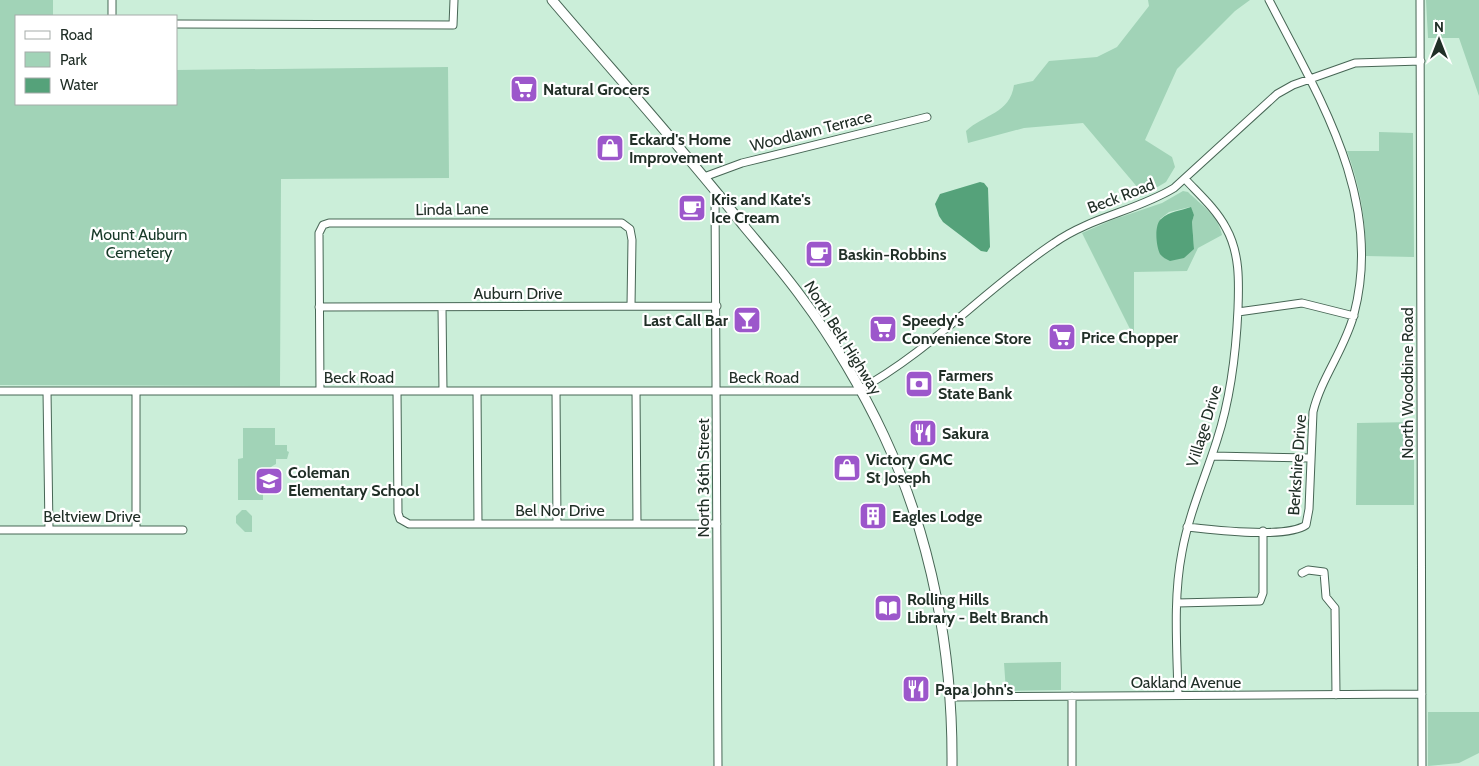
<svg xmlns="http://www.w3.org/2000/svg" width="1479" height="766" font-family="Cabin,sans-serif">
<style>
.green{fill:#a1d3b7;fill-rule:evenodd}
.water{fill:#55a27a}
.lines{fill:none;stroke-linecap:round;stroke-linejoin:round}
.minor-casing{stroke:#476655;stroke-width:9}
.major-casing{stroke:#476655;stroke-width:11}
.minor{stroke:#fff;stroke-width:7}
.major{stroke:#fff;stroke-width:9}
.labels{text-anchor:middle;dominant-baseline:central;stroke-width:4.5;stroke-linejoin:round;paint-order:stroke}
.poi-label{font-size:16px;font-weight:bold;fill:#212f27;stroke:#fff;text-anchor:start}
.street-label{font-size:16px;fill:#212f27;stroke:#fff}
.park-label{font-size:16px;fill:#173928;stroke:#fff}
</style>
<rect width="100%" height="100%" fill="#cbeed9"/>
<path class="green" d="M0,0H53V16H16V104H176V70L448,67L449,178L281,179L280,386L0,385Z
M1148,0H1250L1235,11L1177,69L1145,140L1172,157L1175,167L1166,182L1144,195L1083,123L1024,128L968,143L966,131C984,114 1010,114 1014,85L1033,81L1049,61L1097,57L1117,47L1149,6Z
M1426,0H1479V96L1459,38H1428Z
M1379,132L1413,133L1414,257L1366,256C1366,220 1360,186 1347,151H1379Z
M1183,191L1188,192C1201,205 1218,215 1222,235L1198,248L1187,271L1134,272V337L1082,233L1112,220L1162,203ZM1190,207L1194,215L1192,222L1194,249L1160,219L1169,212Z
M1414,422V505H1356L1357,423Z
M243,428H275V445H287V451L289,452L287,459H276V464C261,471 263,485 263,500H238V459L243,458Z
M242,510H246L252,516V532H245L236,523V516Z
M1061,662V690L1006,691L1004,663Z
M1428,712H1479V753L1459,763L1428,766Z"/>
<path class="water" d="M980,182L984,183L988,188L990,247L987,252L981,251L943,222L939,216L935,204L940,194Z
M1191,207L1194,215L1192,222L1194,249L1184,258L1170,261C1166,259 1162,257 1160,254C1156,246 1154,225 1161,219C1170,211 1180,211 1191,207Z"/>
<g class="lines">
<defs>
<path id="minor" d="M112,0V16
M1420,0L1422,766
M176,24L453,25L454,0
M704,177L742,163L927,117
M715,191L718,766
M319,307L717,306
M442,307L443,391
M1238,312L1302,303L1354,316
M0,391H857C930,352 986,288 1054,243C1091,217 1136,211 1174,188L1277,94L1293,85L1355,63L1421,61
M47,391L49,529
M136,391V529
M320,391L319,233L323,225L329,223H622L630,229L632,240L631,306
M397,391L398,513L400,519L409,524H717
M477,391L478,524
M556,391L557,523
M636,391L637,524
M1212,456L1310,458
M1187,527C1213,530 1286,539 1306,525L1309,509L1313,412C1321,378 1345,349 1354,314C1384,200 1320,99 1269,0
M0,530H183
M1302,573L1308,570L1324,572L1326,597L1335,608L1336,695
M1177,603L1260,601L1263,593V531
M1178,695C1177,648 1173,598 1182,552C1189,513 1205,478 1217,440C1231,397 1236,354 1238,309C1239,282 1240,253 1226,228C1216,209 1199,194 1185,179
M1072,696V766
M951,697L1422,694"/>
<path id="major" d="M552,0C616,75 682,148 743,225C763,249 784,273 802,298C832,338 863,391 884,436C932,539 953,653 952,766"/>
</defs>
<use href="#minor" class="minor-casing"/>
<use href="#major" class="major-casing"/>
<use href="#minor" class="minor"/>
<use href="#major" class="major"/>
</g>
<defs>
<symbol id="supermarket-square" viewBox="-11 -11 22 22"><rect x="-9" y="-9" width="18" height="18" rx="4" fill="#9c57cb" stroke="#fff"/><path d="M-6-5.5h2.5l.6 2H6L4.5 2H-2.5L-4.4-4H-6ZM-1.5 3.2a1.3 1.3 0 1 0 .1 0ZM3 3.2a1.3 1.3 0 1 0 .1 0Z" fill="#fff"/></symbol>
<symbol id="shop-square" viewBox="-11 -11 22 22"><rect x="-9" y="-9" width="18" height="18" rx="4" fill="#9c57cb" stroke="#fff"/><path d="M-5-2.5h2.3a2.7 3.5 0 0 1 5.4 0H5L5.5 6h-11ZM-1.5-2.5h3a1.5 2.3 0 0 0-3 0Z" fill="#fff"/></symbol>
<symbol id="cafe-square" viewBox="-11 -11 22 22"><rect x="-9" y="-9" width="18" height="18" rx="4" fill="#9c57cb" stroke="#fff"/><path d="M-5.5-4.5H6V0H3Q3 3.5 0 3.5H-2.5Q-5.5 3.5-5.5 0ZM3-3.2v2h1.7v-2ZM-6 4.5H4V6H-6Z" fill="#fff"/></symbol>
<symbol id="bar-square" viewBox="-11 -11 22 22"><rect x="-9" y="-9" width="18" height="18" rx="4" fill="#9c57cb" stroke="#fff"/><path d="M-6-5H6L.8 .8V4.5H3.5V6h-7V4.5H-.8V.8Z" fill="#fff"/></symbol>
<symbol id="bank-square" viewBox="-11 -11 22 22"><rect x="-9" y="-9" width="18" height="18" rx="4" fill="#9c57cb" stroke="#fff"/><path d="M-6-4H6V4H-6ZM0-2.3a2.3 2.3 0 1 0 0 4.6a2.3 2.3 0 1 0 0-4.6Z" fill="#fff"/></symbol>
<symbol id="restaurant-square" viewBox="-11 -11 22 22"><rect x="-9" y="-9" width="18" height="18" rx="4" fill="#9c57cb" stroke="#fff"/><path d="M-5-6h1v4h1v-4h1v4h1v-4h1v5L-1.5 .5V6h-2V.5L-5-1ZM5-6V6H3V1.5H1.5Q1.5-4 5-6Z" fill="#fff"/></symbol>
<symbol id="school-square" viewBox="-11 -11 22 22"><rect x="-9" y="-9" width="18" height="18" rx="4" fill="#9c57cb" stroke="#fff"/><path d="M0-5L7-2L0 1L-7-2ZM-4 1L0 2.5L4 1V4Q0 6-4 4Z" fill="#fff"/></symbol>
<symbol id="building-square" viewBox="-11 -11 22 22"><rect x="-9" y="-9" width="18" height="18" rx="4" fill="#9c57cb" stroke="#fff"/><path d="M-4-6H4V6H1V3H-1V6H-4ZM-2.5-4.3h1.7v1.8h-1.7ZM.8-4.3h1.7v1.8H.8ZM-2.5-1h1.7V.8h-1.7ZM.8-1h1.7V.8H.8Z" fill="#fff"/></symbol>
<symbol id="library-square" viewBox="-11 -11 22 22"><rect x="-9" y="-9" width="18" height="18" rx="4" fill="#9c57cb" stroke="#fff"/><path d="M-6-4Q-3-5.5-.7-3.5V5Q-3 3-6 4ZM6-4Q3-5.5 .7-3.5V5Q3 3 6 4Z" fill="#fff"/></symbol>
</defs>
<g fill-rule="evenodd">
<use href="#supermarket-square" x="508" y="73" width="32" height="32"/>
<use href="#shop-square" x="594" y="132" width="32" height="32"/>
<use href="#cafe-square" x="676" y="192" width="32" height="32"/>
<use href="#cafe-square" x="803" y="238" width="32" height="32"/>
<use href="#bar-square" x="731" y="304" width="32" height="32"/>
<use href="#supermarket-square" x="867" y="313" width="32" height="32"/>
<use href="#supermarket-square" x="1046" y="321" width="32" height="32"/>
<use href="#bank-square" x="903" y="368" width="32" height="32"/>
<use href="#restaurant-square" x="907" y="417" width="32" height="32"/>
<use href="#shop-square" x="831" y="452" width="32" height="32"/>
<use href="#school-square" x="253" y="465" width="32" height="32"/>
<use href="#building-square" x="857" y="500" width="32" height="32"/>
<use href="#library-square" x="872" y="592" width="32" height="32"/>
<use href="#restaurant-square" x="900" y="673" width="32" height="32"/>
</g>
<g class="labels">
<g class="poi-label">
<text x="543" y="89">Natural Grocers</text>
<text x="629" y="139">Eckard's Home<tspan x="629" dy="18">Improvement</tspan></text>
<text x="711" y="199">Kris and Kate's<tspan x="711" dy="18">Ice Cream</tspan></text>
<text x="838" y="254">Baskin-Robbins</text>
<text x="728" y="320" text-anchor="end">Last Call Bar</text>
<text x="902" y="320">Speedy's<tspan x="902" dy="18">Convenience Store</tspan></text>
<text x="1081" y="337">Price Chopper</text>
<text x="938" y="375">Farmers<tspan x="938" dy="18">State Bank</tspan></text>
<text x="942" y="433">Sakura</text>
<text x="866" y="459">Victory GMC<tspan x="866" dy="18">St Joseph</tspan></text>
<text x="288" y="472">Coleman<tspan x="288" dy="18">Elementary School</tspan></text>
<text x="892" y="516">Eagles Lodge</text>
<text x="907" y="599">Rolling Hills<tspan x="907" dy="18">Library - Belt Branch</tspan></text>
<text x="935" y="689">Papa John's</text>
</g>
<g class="street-label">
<text transform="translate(811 131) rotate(-14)">Woodlawn Terrace</text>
<text transform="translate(1121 196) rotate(-21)">Beck Road</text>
<text transform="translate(452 209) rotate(-1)">Linda Lane</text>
<text x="518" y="293">Auburn Drive</text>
<text transform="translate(843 338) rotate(58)">North Belt Highway</text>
<text x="359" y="377">Beck Road</text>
<text x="764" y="377">Beck Road</text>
<text transform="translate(1407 383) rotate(-90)">North Woodbine Road</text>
<text transform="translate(1204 426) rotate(-73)">Village Drive</text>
<text transform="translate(1297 465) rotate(-86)">Berkshire Drive</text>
<text transform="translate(703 478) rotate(-90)">North 36th Street</text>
<text x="560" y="510">Bel Nor Drive</text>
<text x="92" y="516">Beltview Drive</text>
<text x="1186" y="682">Oakland Avenue</text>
</g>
<g class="park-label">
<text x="139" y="234">Mount Auburn<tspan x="139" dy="18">Cemetery</tspan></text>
</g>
</g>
<rect x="15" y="15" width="162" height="90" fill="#ffffff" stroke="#a6aca9"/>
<rect x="25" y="31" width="25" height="8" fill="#ffffff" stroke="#a6aca9"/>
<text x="60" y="40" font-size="15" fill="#212f27">Road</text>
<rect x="25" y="52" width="25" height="15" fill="#a1d3b7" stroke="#a6aca9"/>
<text x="60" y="65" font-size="15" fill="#212f27">Park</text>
<rect x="25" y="78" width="25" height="15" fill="#55a27a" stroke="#a6aca9"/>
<text x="60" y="90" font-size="15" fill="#212f27">Water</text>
<g transform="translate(1439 40)" stroke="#ffffff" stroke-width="4" paint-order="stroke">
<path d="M0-4L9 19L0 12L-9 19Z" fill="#212f27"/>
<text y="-8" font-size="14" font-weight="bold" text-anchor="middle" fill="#212f27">N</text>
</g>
</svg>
